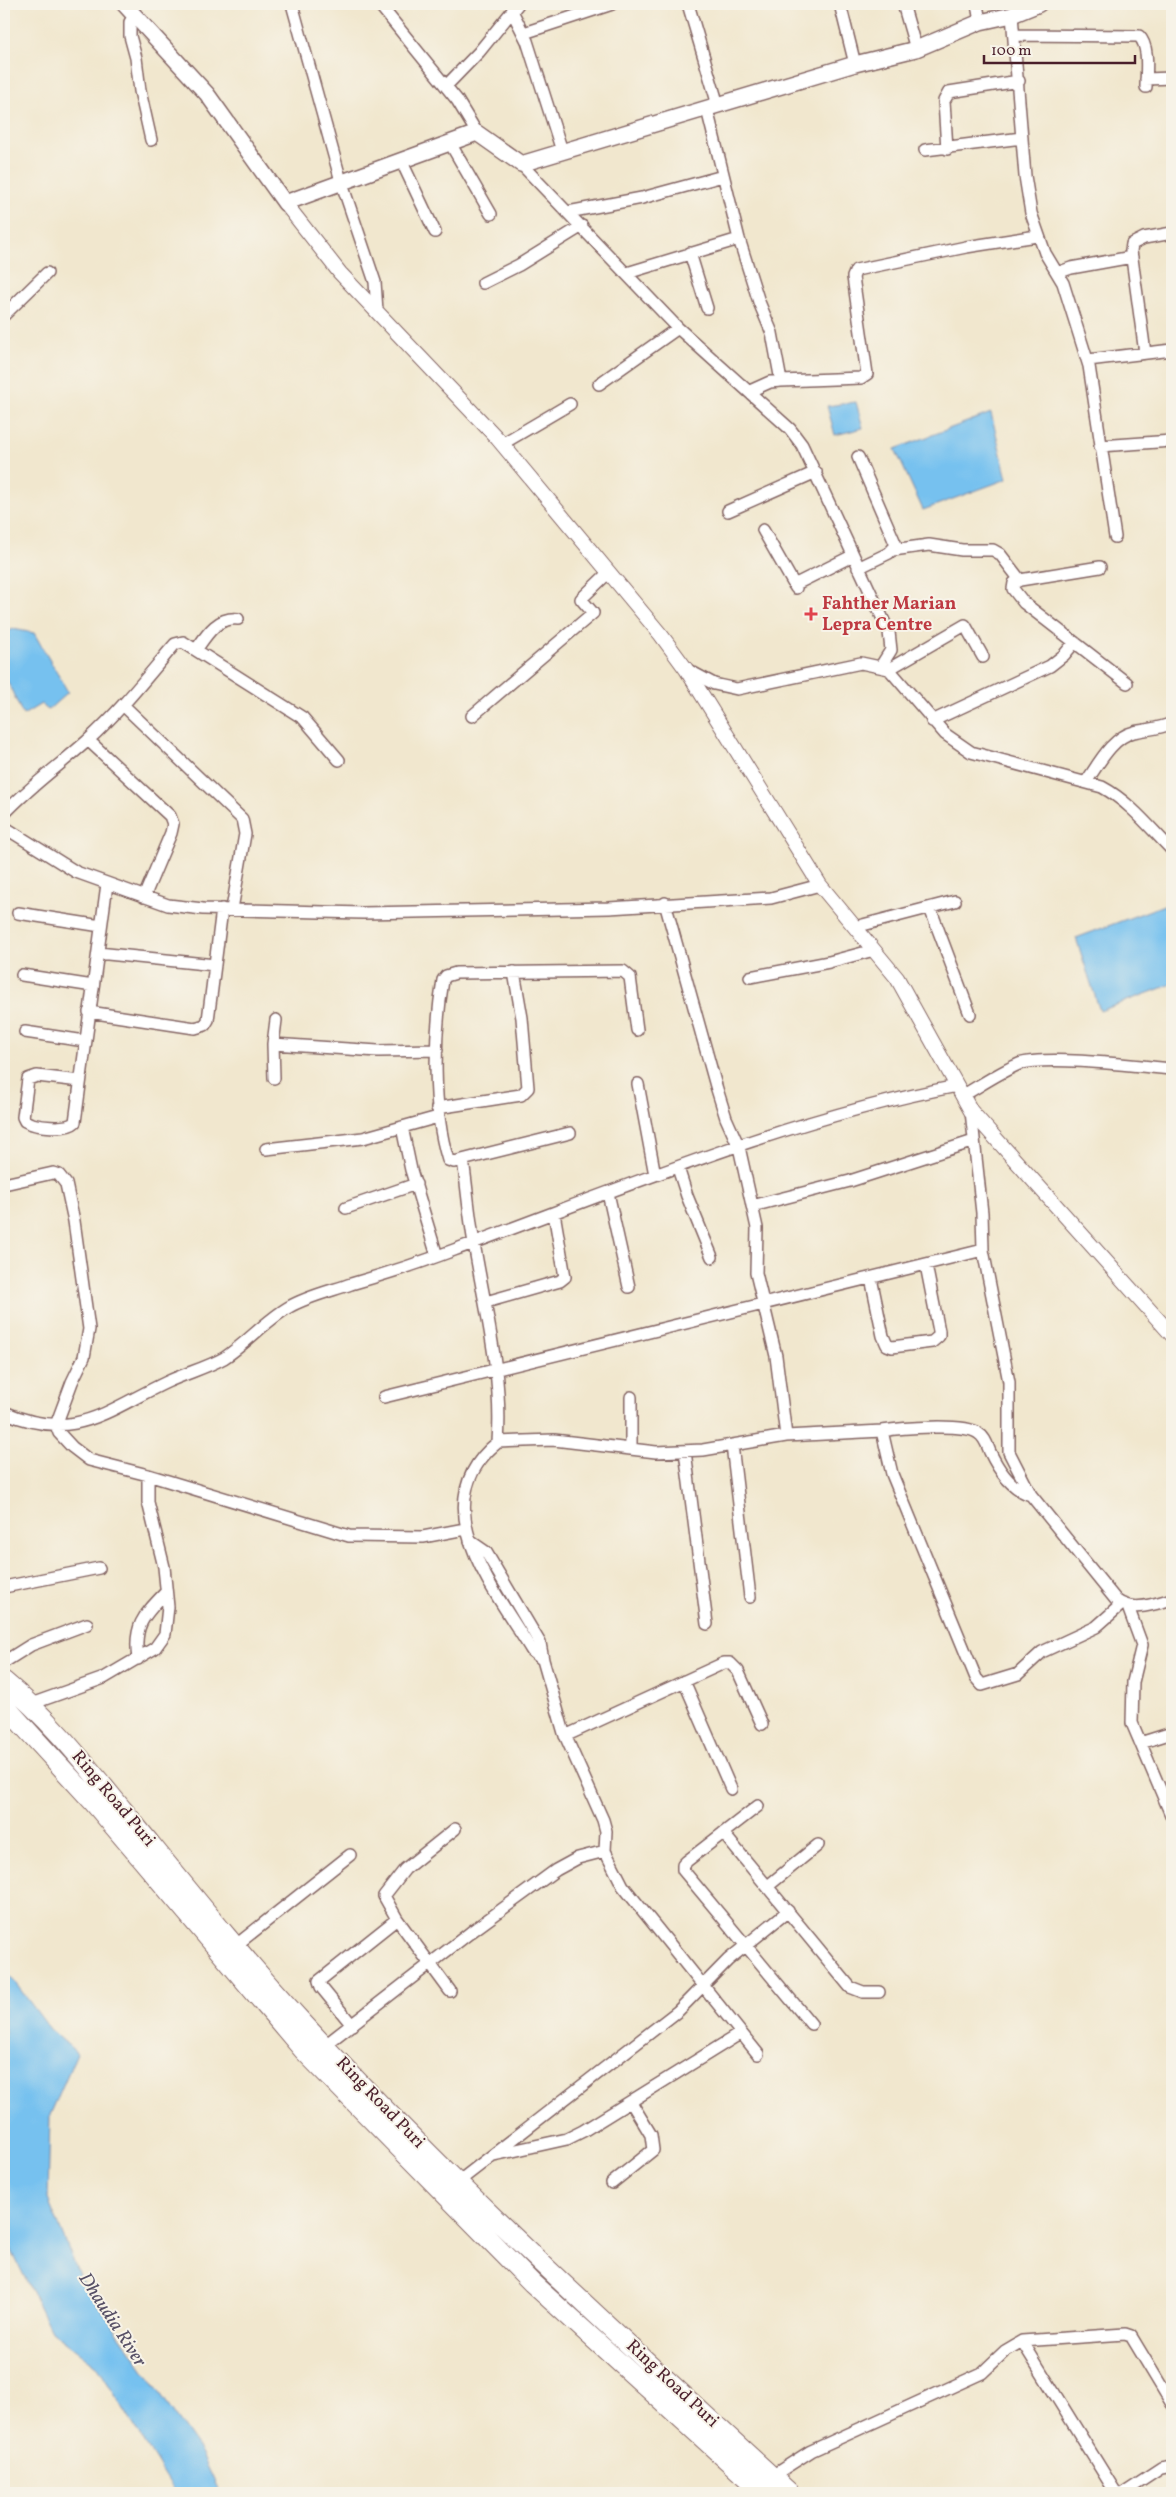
<svg xmlns="http://www.w3.org/2000/svg" width="1176" height="2497" font-family="Vollkorn,serif">
<style>
.water{fill:#76c1ef;stroke:#60708d}
.lines{fill:none;stroke-linecap:round;stroke-linejoin:round}
.minor-casing{stroke:#846564;stroke-width:14}
.tertiary-casing{stroke:#846564;stroke-width:16}
.secondary-casing{stroke:#846564;stroke-width:18}
.trunk-casing{stroke:#846564;stroke-width:21}
.minor{stroke:#fff;stroke-width:11}
.tertiary{stroke:#fff;stroke-width:14}
.secondary{stroke:#fff;stroke-width:15}
.trunk{stroke:#fff;stroke-width:19}
.health-dot{fill:#e0444e;stroke:#f7f3e8;stroke-width:2}
.labels{text-anchor:middle;dominant-baseline:central;stroke-width:4;stroke-linejoin:round;paint-order:stroke}
.health-label{font-size:18px;font-weight:bold;fill:#be3a42;stroke:#f7f3e8;text-anchor:start}
.street-label{font-size:18px;fill:#4a1f2b;stroke:#f7f3e8}
.water-label{font-size:19px;font-style:italic;fill:#575066;stroke:#f7f3e8}
</style>
<rect width="100%" height="100%" fill="#f7f3e8"/>
<filter id="ink" filterUnits="userSpaceOnUse"><feTurbulence type="fractalNoise" baseFrequency=".02" numOctaves="2"/><feDisplacementMap in="SourceGraphic" scale="10" xChannelSelector="R" yChannelSelector="G"/><feConvolveMatrix kernelMatrix="1 2 1 2 8 2 1 2 1" color-interpolation-filters="sRGB"/></filter>
<filter id="wash" filterUnits="userSpaceOnUse"><feTurbulence type="fractalNoise" baseFrequency=".0096" numOctaves="4" result="noise"/><feDisplacementMap in="SourceGraphic" scale="20" xChannelSelector="R" yChannelSelector="G"/><feGaussianBlur stdDeviation="1.12" result="paint"/><feColorMatrix in="noise" values="0 0 0 0 0 0 0 0 0 0 0 0 0 0 0 0 0 1.4 0 .05"/><feComposite in="paint" operator="in"/></filter>
<g filter="url(#wash)">
<rect width="100%" height="100%" fill="#f1e7ce"/>
<path class="water" d="M856,402L863,428L835,435L827,406Z
M991,413L1007,479L923,510L895,449Z
M13,629L34,633L68,692L48,710L41,704L23,715L4,674V634Z
M1172,902V984L1100,1011L1076,938Z
M4,1968L50,2029L77,2053L50,2115L48,2199L81,2280L199,2449L220,2493H176L97,2366L51,2331L5,2237Z"/>
</g>
<g filter="url(#ink)">
<g class="lines">
<defs>
<path id="minor" d="M292,4L341,181L375,282L377,311
M379,4L457,100L477,133
M688,4L718,105
M840,4L855,64
M903,4L916,49
M977,4L980,22
M512,11L527,41L562,151
M1012,15L1025,176L1031,213L1045,253L1063,283L1089,366L1115,537
M135,16L130,22V36L136,58L140,91L151,140
M524,33L612,4
M1014,35L1139,36C1150,47 1146,72 1146,87
M1146,79L1172,78
M446,86L479,52L518,4
M707,109L739,239L759,302L772,333L781,381
M450,143L491,214
M947,149L944,101L949,92L1019,81
M925,150L1022,138
M401,160L435,232
M521,164L678,328L790,429L802,445L889,632L891,650L881,666
M568,212L642,198L723,176
M690,253L707,308
M627,273L739,239
M1057,273L1071,268L1132,257
M483,283L519,265L582,226
M4,315L47,273
M1145,353L1131,251L1132,244L1144,238L1172,233
M1088,360L1172,350
M599,384L678,328
M750,391L770,382L781,381L861,378L867,374L853,277L856,270L966,247L1037,236
M502,444L570,404
M1100,446L1172,441
M728,511L816,472
M763,530L796,588
M893,550L929,545L962,550H993L1000,554L1020,580
M1100,567L1020,580L1014,583L1013,589L1024,603L1127,683
M858,568L889,553L896,545L858,457
M794,585L852,556
M196,650C207,634 217,617 238,619
M686,669L714,684L737,689L861,663L889,669L945,734L971,752L1102,787C1130,802 1150,828 1172,850
M889,669L965,625L983,657
M123,705L242,819L245,834L232,909
M472,716L593,613L581,599L608,573
M932,721L1050,666L1064,655L1074,643
M88,740L170,816L173,824L171,833L144,897
M1086,782C1098,765 1112,737 1134,732C1147,729 1160,729 1172,723
M4,814C29,787 59,766 87,741C117,714 143,682 169,651L175,644L183,642L303,718L339,760
M4,827L76,872L168,905L203,909L363,913L609,908L771,898L820,885
M665,903L716,1086L726,1118L739,1147L757,1228L756,1273L776,1356L786,1436
M930,908L970,1014
M18,913L101,926
M855,927L955,901
M98,953L215,965
M22,975L93,986
M750,977L829,962L874,950
M89,1012L195,1028L205,1025L208,1020L222,909
M25,1032L85,1041
M273,1044L378,1051L437,1050
M274,1078L273,1044L276,1020
M80,1081L37,1076L28,1079L23,1117L25,1121C35,1127 67,1130 75,1122L107,884
M638,1084L655,1175
M962,1096C981,1085 1000,1072 1019,1064C1047,1055 1139,1066 1172,1069
M437,1108L521,1095L528,1088L522,1018L514,972
M971,1111L982,1213L983,1250L1009,1382V1452L1031,1495L1116,1600C1132,1613 1154,1604 1172,1599
M402,1127L411,1170L437,1256
M570,1133L454,1162L448,1160C432,1109 434,1033 443,980L446,976L456,973L623,971L630,977L637,1030
M266,1149L363,1138L438,1117
M463,1160C467,1187 469,1215 474,1243C485,1310 503,1374 498,1442C421,1504 495,1590 532,1651L543,1660
M678,1168L687,1196L712,1257
M4,1184L53,1173L59,1175L66,1184L74,1221L89,1329L84,1357L72,1382L56,1425L59,1433L72,1447L89,1460L148,1475L349,1536L423,1537L465,1529
M608,1193L629,1287
M752,1206L850,1181L974,1141
M346,1208L416,1184
M871,1278L883,1336L887,1345L892,1347L932,1342L939,1336V1331L926,1265
M486,1302L560,1281L565,1277L554,1213
M384,1397L983,1250
M4,1412C75,1443 105,1411 167,1382C186,1373 206,1368 224,1358C247,1343 265,1321 289,1307C308,1296 331,1291 351,1284C386,1274 420,1263 454,1250C618,1190 785,1119 957,1086
M882,1431C900,1428 965,1423 978,1433C985,1437 987,1445 990,1452C999,1471 1011,1489 1031,1495
M498,1442L554,1440L656,1452L703,1450L786,1436L882,1431L892,1474L976,1678L982,1685L1018,1674L1042,1652L1096,1627L1122,1604
M732,1445L750,1597
M631,1449V1397
M685,1451L707,1624
M470,1541L486,1552L540,1643L543,1660L564,1733L603,1820L606,1831L605,1851L623,1886L758,2054
M4,1587L99,1568
M1128,1607L1142,1645L1133,1682L1132,1723L1172,1817
M138,1659C133,1625 144,1615 166,1592
M4,1662L31,1645L87,1624
M684,1681L731,1789
M31,1704L104,1678L155,1648L165,1634L168,1607L164,1567L148,1502V1475
M565,1736L724,1663H730L738,1671L762,1724
M1140,1743L1172,1733
M758,1806L687,1861L683,1865V1870L811,2024
M723,1833L850,1987L863,1992H879
M768,1886L818,1845
M235,1946L350,1855
M450,1991L397,1919L384,1896L405,1869L455,1829
M352,2025L321,1987L319,1981L397,1919
M324,2046L471,1932L556,1870L578,1858L605,1851
M494,2155L567,2139L583,2131L741,2033
M458,2182L678,2011L728,1960L788,1911
M612,2183L653,2150L651,2135L631,2102
M1022,2341L1116,2493
M772,2476L811,2451L982,2373L1005,2351L1022,2341L1125,2334L1131,2336L1172,2404
M1123,2493L1161,2468L1172,2466"/>
<path id="tertiary" d="M285,203L340,273L497,438L661,635L686,669L820,885L897,978L971,1111L1172,1335"/>
<path id="secondary" d="M124,4L207,94L285,203L477,133L521,164L855,64L916,49L980,22L1012,15L1039,4"/>
<path id="trunk" d="M4,1681C49,1718 86,1765 123,1810C182,1882 240,1955 303,2023C456,2189 624,2341 790,2493
M4,1705L93,1802L304,2051L532,2283L763,2493"/>
</defs>
<use href="#minor" class="minor-casing"/>
<use href="#tertiary" class="tertiary-casing"/>
<use href="#secondary" class="secondary-casing"/>
<use href="#trunk" class="trunk-casing"/>
<use href="#minor" class="minor"/>
<use href="#tertiary" class="tertiary"/>
<use href="#secondary" class="secondary"/>
<use href="#trunk" class="trunk"/>
</g>
</g>
<path class="health-dot" d="M808.5 606.5h5v5h5v5h-5v5h-5v-5h-5v-5h5z"/>
<g class="labels">
<g class="health-label">
<text x="822" y="604">Fahther Marian<tspan x="822" dy="21">Lepra Centre</tspan></text>
</g>
<g class="street-label">
<text transform="translate(113 1799) rotate(50)">Ring Road Puri</text>
<text transform="translate(380 2103) rotate(46)">Ring Road Puri</text>
<text transform="translate(672 2384) rotate(43)">Ring Road Puri</text>
</g>
<g class="water-label">
<text transform="translate(112 2320) rotate(57)">Dhaudia River</text>
</g>
</g>
<rect width="1176" height="2497" fill="none" stroke="#f7f3e8" stroke-width="20"/>
<path d="M984 55v8h151v-8" fill="none" stroke="#4a1f2b" stroke-width="2.5"/>
<text x="991" y="55" font-size="15" fill="#4a1f2b" stroke="#f7f3e8" stroke-width="4" paint-order="stroke">100 m</text>
</svg>
